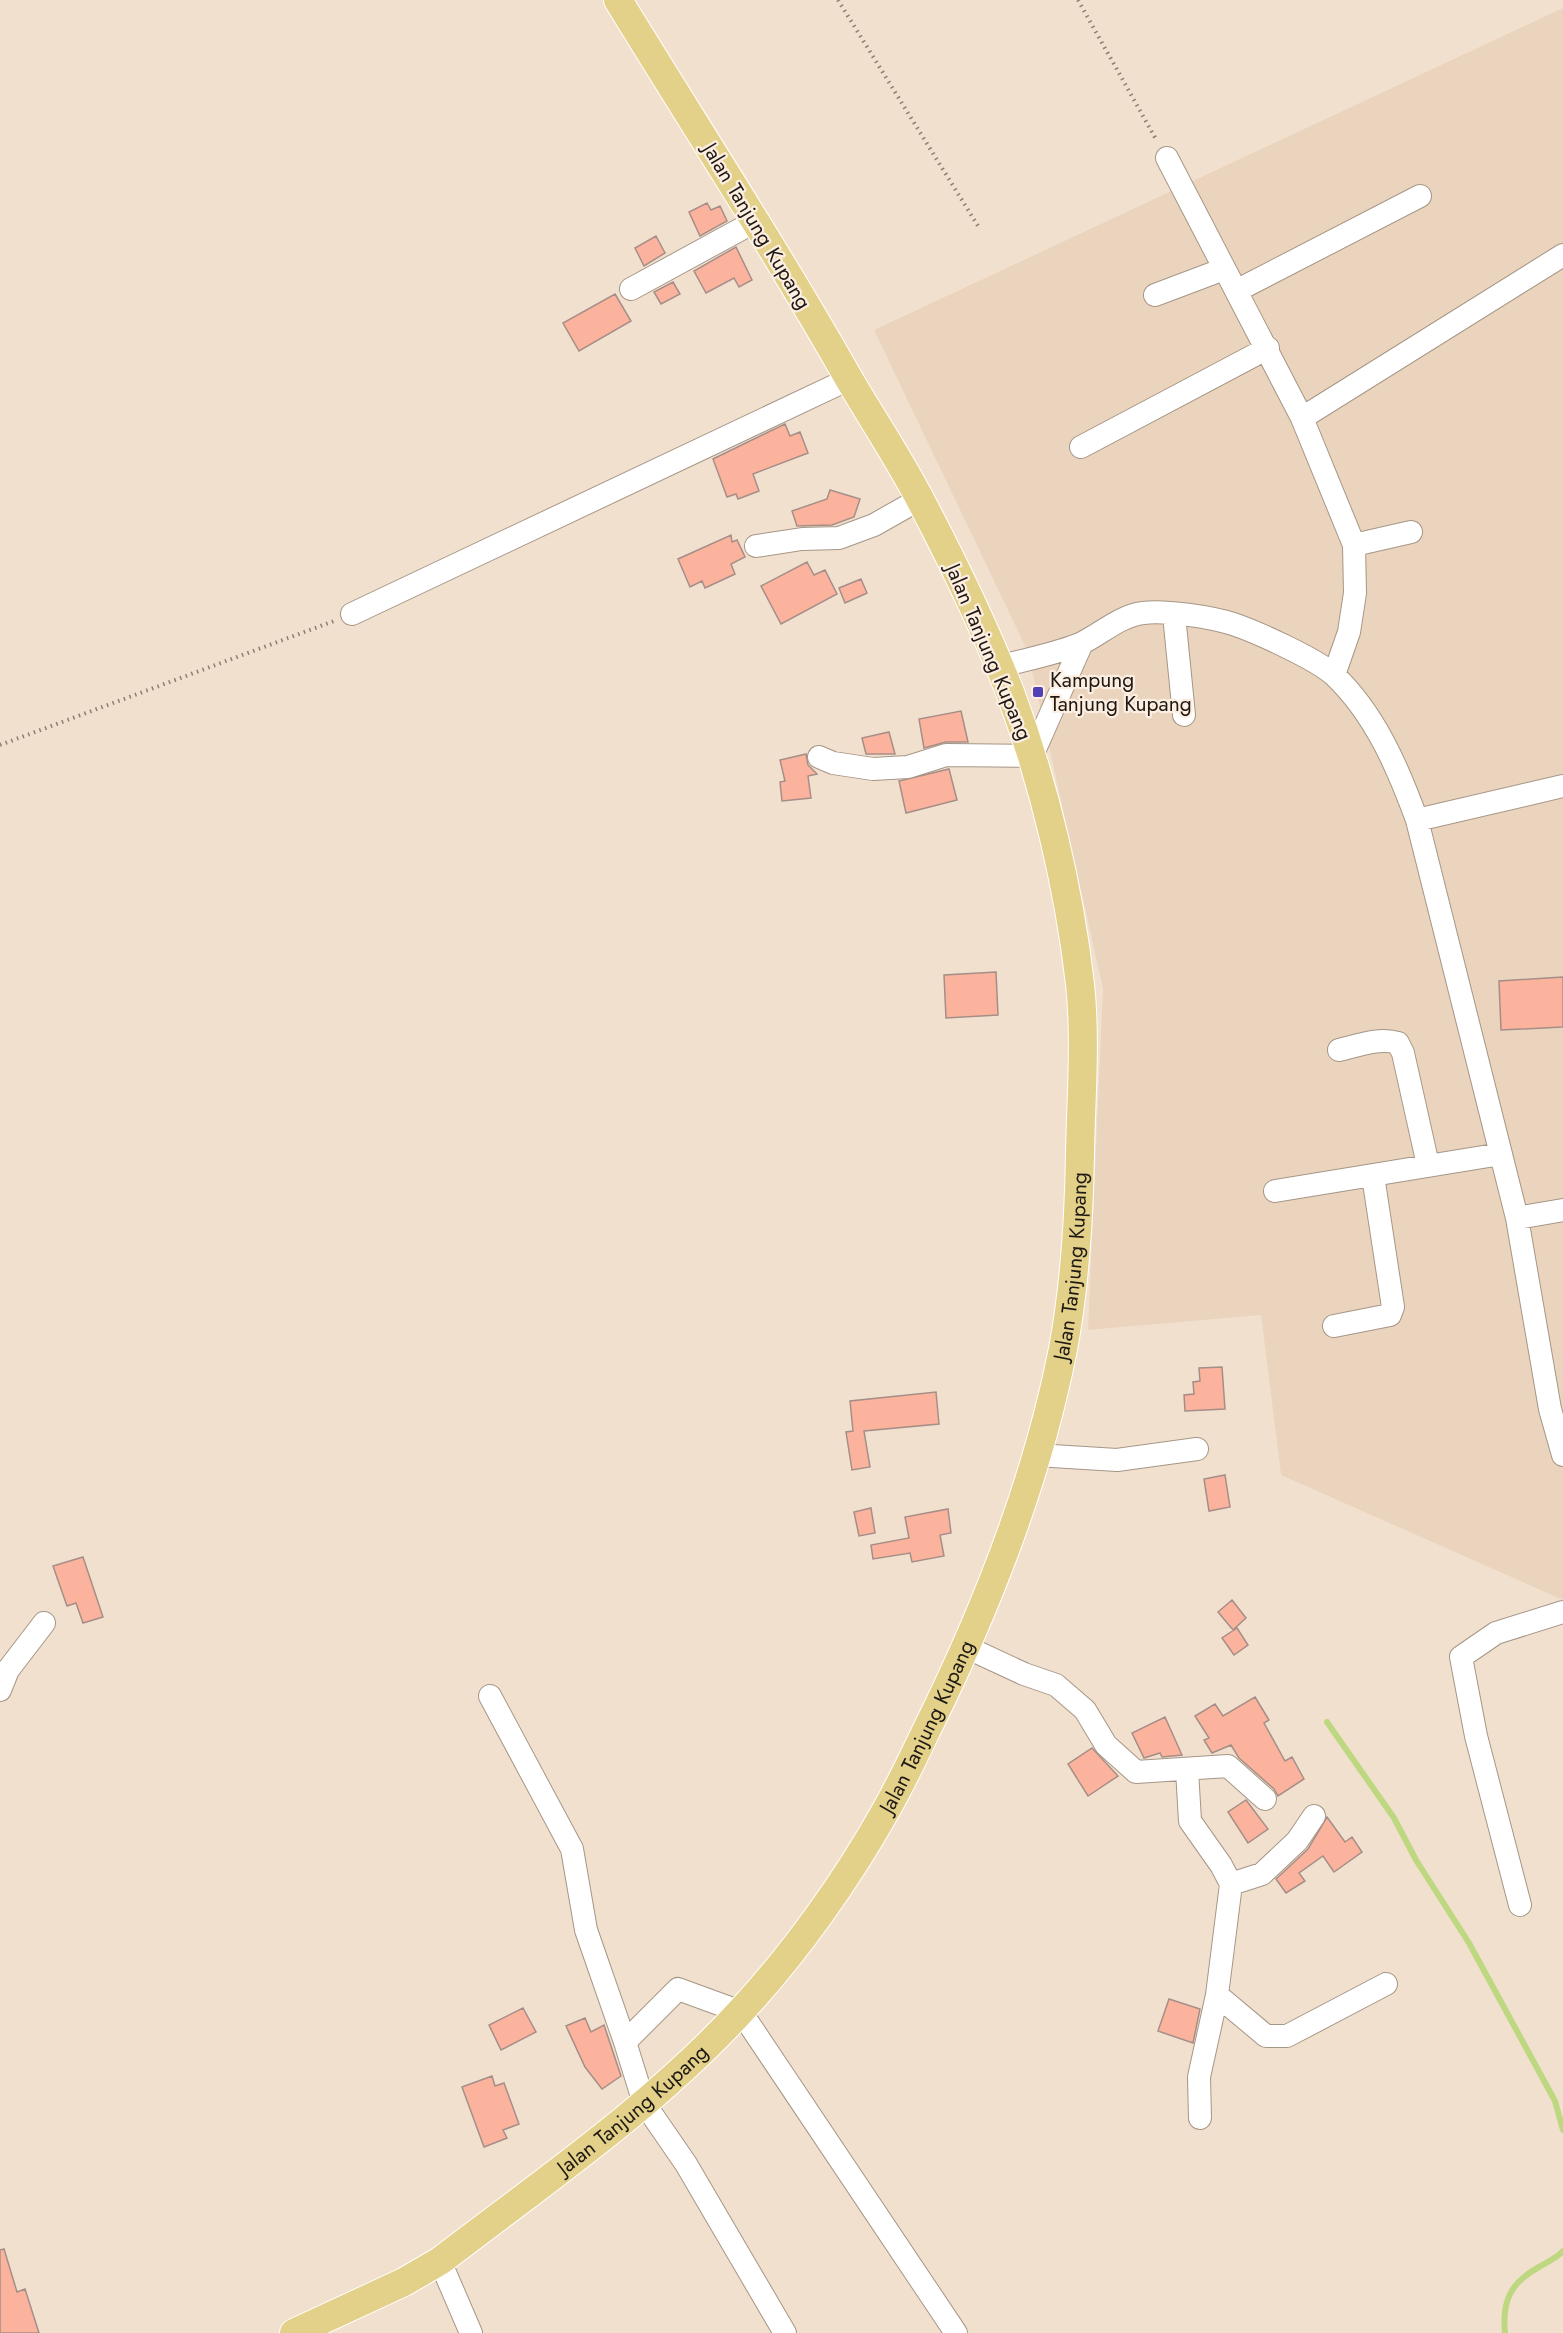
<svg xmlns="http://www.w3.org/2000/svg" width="1563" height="2333" font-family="Jost,sans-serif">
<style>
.built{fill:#ebd4bd}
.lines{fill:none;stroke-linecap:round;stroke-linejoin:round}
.stream{stroke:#bed881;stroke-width:6}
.building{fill:#fcb39d;stroke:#a58e87;stroke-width:1.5}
.minor-casing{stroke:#a69686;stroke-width:24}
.major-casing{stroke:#fff;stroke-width:30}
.path{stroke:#8b7f73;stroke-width:4;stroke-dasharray:1.5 4.5;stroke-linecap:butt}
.minor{stroke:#fff;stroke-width:22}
.major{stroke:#e3d18a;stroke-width:28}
.poi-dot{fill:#5240b7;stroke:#fceee0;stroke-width:2}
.labels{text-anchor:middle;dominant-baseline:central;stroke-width:4.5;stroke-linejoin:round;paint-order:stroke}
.street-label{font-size:21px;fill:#1f1913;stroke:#fceee0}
.poi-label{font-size:21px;fill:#1f1913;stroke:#fceee0;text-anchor:start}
</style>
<rect width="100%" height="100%" fill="#f2e0cf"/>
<path class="built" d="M1563,8V1600L1281,1475L1261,1315L1088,1330L1103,989L1028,652L874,330Z"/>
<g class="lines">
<path class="stream" d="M1327,1722L1394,1818L1416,1860L1469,1943L1555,2101L1563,2130
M1505,2333C1502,2301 1510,2283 1539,2267C1547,2262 1557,2258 1563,2251"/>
</g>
<path class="building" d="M707,203L711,210L720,206L727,221L700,236L689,212Z
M656,236L665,253L644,266L635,248Z
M736,247L752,280L739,287L734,278L706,293L694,271Z
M673,282L680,294L661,304L654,292Z
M615,294L631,321L579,351L563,323Z
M785,424L790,436L800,432L808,453L753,474L759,491L738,499L736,494L727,497L713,459Z
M830,490L860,499L854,517L832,525L797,526L792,511L827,499Z
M731,535L732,542L737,540L745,557L731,564L735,574L705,588L702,581L690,587L678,559Z
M807,562L814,575L825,570L837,594L781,624L761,586Z
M861,579L867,593L845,603L839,588Z
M961,711L968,742H946L924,748L919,719Z
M889,732L895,754H866L862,738Z
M806,754L808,765L817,774L808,776L811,798L782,801L780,782L785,781L780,760Z
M949,769L957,800L906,813L899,781Z
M996,972L998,1015L946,1018L944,975Z
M1563,977V1027L1501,1030L1499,981Z
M1222,1367L1225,1409L1185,1411L1184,1395L1194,1394L1193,1382L1200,1381L1199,1368Z
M936,1392L939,1424L864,1431L870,1467L852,1470L846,1432L853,1431L850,1401Z
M1225,1475L1230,1507L1209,1511L1204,1479Z
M871,1508L875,1533L859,1536L854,1512Z
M948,1509L951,1533L940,1535L944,1556L912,1562L910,1553L873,1559L871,1545L909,1538L905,1517Z
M83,1557L103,1617L83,1623L76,1603L67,1606L53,1566Z
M1232,1600L1246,1618L1233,1630L1218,1612Z
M1237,1628L1248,1645L1234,1655L1222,1638Z
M1255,1697L1269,1720L1264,1723L1285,1761L1292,1757L1304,1779L1278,1796L1274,1789L1239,1758L1231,1745L1212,1753L1204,1740L1209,1738L1195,1716L1215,1704L1223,1716Z
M1165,1717L1182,1755L1162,1757L1160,1753L1144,1758L1132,1733Z
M1092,1748L1118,1776L1088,1796L1068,1764Z
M1246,1800L1268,1829L1248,1843L1228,1812Z
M1327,1817L1345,1842L1352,1837L1362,1852L1334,1872L1323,1856L1299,1873L1305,1881L1286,1893L1276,1879L1308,1849Z
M1169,1999L1200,2009L1193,2043L1158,2031Z
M523,2008L536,2032L501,2050L489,2025Z
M585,2018L591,2032L604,2025L621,2076L602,2089L585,2067L566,2026Z
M492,2076L495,2086L504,2083L519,2124L503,2130L507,2138L484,2147L462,2087Z
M4,2249L17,2292L25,2289L39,2333H0V2250Z"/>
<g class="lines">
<defs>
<path id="minor" d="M1167,158L1302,418L1354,545L1355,593L1349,632L1334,675
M631,289L754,222
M1236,291L1420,196
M1155,295L1224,269
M1302,418L1563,255
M1081,447L1268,348
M1354,545L1411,532
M756,546L802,539L839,538L874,525L920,499
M352,614L849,379
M1174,615L1184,715
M999,667C1026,659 1057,654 1082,643C1102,633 1120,616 1143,613C1165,610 1211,617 1233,624C1257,632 1316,659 1334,675C1375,714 1398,768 1417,820L1517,1218L1550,1409L1563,1455
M819,757L833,763L873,769L908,767L946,755L1032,756L1082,643
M1417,820L1563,786
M1339,1050C1357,1046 1379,1037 1398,1043L1403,1053L1428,1165
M1275,1191L1501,1154
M1517,1218L1563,1210
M1334,1326L1390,1315L1393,1307L1373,1176
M1036,1455L1117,1460L1197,1449
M966,1647L1024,1674L1056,1685L1085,1710L1106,1745L1136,1772L1228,1766L1265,1799
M0,1690L8,1670L44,1623
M490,1696L572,1849L586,1930L625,2042
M1187,1770L1190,1821L1221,1865L1231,1884L1217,1995L1199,2077L1200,2118
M1231,1884L1262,1874L1297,1841L1314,1816
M1520,1905L1476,1736L1461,1657L1496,1633L1563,1612
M1217,1995L1266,2036H1287L1386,1984
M440,2261L471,2333
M785,2333L686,2164L644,2103L625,2042L678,1989L741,2012L956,2333"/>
<g id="major">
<path id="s1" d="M294,2333L404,2282L440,2261C543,2182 653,2107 741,2011C795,1953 847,1880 886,1810C901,1784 914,1756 927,1729C987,1608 1037,1481 1063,1349C1075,1285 1079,1218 1080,1154C1081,1097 1086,1040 1080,984C1069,888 1044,783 1010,692C985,628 954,564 922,503C900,460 873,420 849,379C776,250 695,126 618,0"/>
</g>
</defs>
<use href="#minor" class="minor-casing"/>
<use href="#major" class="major-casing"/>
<path class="path" d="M838,0L978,226
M1078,0L1157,141
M0,745L334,621"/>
<use href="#minor" class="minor"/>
<use href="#major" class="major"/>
</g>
<rect class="poi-dot" x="1032" y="686" width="12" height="12" rx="3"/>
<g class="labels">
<g class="street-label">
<text transform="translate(757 226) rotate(59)">Jalan Tanjung Kupang</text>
<text transform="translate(989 652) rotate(67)">Jalan Tanjung Kupang</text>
<text stroke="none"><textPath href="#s1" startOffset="1382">Jalan Tanjung Kupang</textPath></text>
<text stroke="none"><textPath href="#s1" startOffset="896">Jalan Tanjung Kupang</textPath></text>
<text stroke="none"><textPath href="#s1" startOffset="408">Jalan Tanjung Kupang</textPath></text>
</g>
<g class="poi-label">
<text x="1050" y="680">Kampung<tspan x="1050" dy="24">Tanjung Kupang</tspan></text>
</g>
</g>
</svg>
